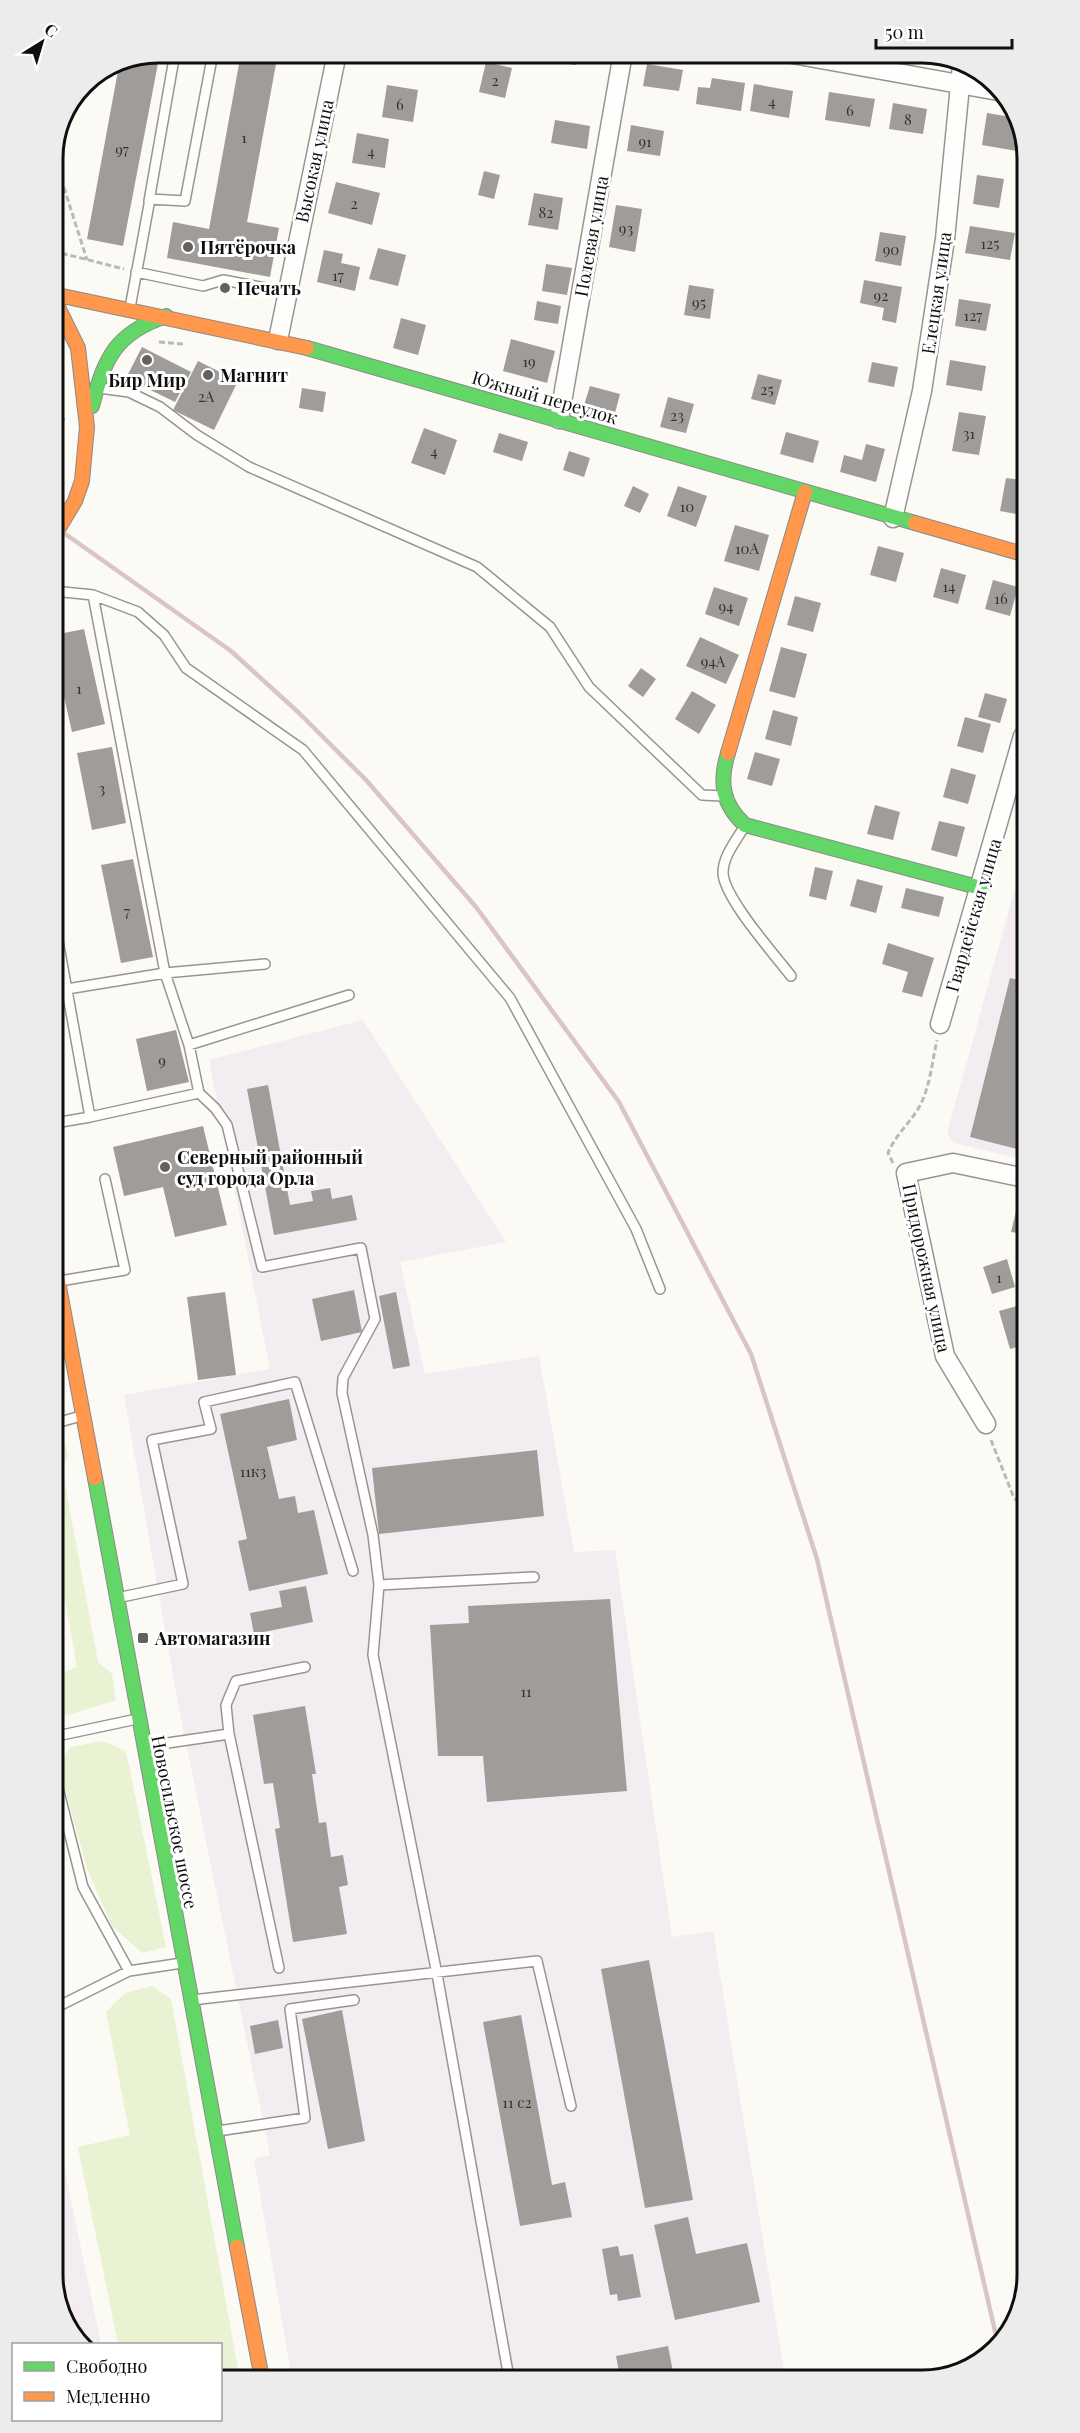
<svg xmlns="http://www.w3.org/2000/svg" width="1080" height="2433" font-family="'Playfair Display',serif">
<style>
.industrial{fill:#f3edf1}
.green{fill:#e9f2d3}
.building{fill:#a09c99}
.lines{fill:none;stroke-linecap:round;stroke-linejoin:round}
.lane-casing{stroke:#969592;stroke-width:12}
.street-casing{stroke:#969592;stroke-width:21}
.fast-casing{stroke:#8c8b89;stroke-width:16}
.slow-casing{stroke:#8c8b89;stroke-width:16}
.path{stroke:#b9b9b8;stroke-width:3;stroke-dasharray:6 3;stroke-linecap:butt}
.lane{stroke:#fffefd;stroke-width:9}
.street{stroke:#fffefd;stroke-width:18}
.fast{stroke:#63d668;stroke-width:14}
.slow{stroke:#ff974d;stroke-width:14}
.rail{stroke:#d9c4c7;stroke-width:4.5}
.poi-dot{fill:#62615f;stroke:#fff;stroke-width:2}
.labels{text-anchor:middle;dominant-baseline:central;stroke-width:6;stroke-linejoin:round;paint-order:stroke}
.number-label{font-size:15px;fill:#333232}
.street-label{font-size:18px;fill:#0f0f0f;stroke:#fff}
.poi-label{font-size:18px;font-weight:bold;fill:#0f0f0f;stroke:#fff;text-anchor:start}
.rim{fill:none;stroke:#0f0f0f;stroke-width:3}
</style>
<rect width="100%" height="100%" fill="#fcfaf4"/>
<path class="industrial" d="M1024,856L1025,1160L954,1143L947,1133Z
M363,1020L506,1242L400,1262L425,1374L539,1356L574,1552L615,1550L672,1937L713,1931L785,2376L292,2379L254,2159L270,2155L178,1704L124,1395L270,1369L209,1060Z
M58,2137L101,2344H84L58,2309Z"/>
<path class="green" d="M63,1436L68,1456L62,1468L98,1662L112,1674L116,1700L68,1715H57V1701L63,1700L62,1673L77,1667L56,1549V1438Z
M102,1741L126,1751L166,1947L142,1953L112,1926L88,1871L58,1765L71,1747Z
M152,1986L171,1999L240,2380H221L220,2344H118L78,2147L130,2135L106,2012L125,1993Z"/>
<path class="building" d="M160,53L123,246L87,239L120,60Z
M241,53H278L247,222L279,228L270,277L167,258L173,222L209,229Z
M544,53H578L576,65L543,60Z
M486,62L512,68L505,98L479,92Z
M647,64L683,70L679,91L643,86Z
M712,78L745,83L741,111L696,104L698,87L710,88Z
M754,84L793,91L789,118L750,111Z
M387,85L418,90L413,122L382,117Z
M829,92L875,99L870,127L825,120Z
M893,103L927,109L923,134L889,129Z
M987,113L1017,118L1022,124V152L982,145Z
M555,120L590,126L587,149L551,143Z
M631,125L664,131L660,156L627,151Z
M357,133L389,139L385,168L352,163Z
M484,171L500,175L494,199L478,195Z
M977,175L1004,179L999,208L973,204Z
M336,182L380,193L372,225L328,213Z
M534,193L563,198L558,230L528,225Z
M616,205L642,209L635,252L609,247Z
M970,226L1015,233L1010,260L965,253Z
M880,232L906,236L901,266L875,261Z
M378,248L406,255L398,286L369,279Z
M324,250L343,254L341,263L360,267L355,291L317,282Z
M546,264L572,268L567,295L542,291Z
M864,280L902,287L896,323L882,320L884,308L860,303Z
M222,283L230,285L229,293L220,291Z
M689,285L714,289L710,319L684,315Z
M959,299L991,304L986,331L955,326Z
M537,301L561,306L558,324L534,320Z
M401,318L426,325L418,355L393,348Z
M511,339L555,351L547,383L503,371Z
M142,347L191,372L175,402L126,378Z
M950,360L986,366L982,391L946,385Z
M198,361L238,381L214,430L173,410Z
M872,362L898,367L894,387L868,382Z
M758,374L782,380L775,405L751,399Z
M590,386L620,394L615,413L584,405Z
M302,388L326,392L323,412L299,408Z
M668,397L694,404L686,433L660,427Z
M959,412L986,416L979,455L952,451Z
M53,415L65,418L59,441L53,439Z
M424,428L457,440L445,475L411,463Z
M786,432L819,441L813,463L780,454Z
M499,433L528,442L522,461L493,452Z
M866,444L885,449L876,482L840,472L844,455L862,460Z
M569,451L590,458L584,477L563,470Z
M1006,478L1023,480V515L1000,511Z
M633,486L649,494L640,513L624,506Z
M678,486L707,496L696,527L667,516Z
M735,525L769,535L759,571L724,561Z
M878,546L904,553L896,582L870,575Z
M941,568L966,575L958,604L933,597Z
M993,580L1018,587L1010,616L985,609Z
M714,587L748,598L739,626L705,614Z
M795,596L821,603L813,632L787,625Z
M84,629L105,724L72,732L54,652V635Z
M700,637L739,655L726,684L686,666Z
M781,647L807,654L795,698L769,691Z
M641,668L656,679L643,697L628,686Z
M692,691L716,705L699,734L675,719Z
M985,693L1007,699L1000,723L978,717Z
M773,710L798,717L791,746L765,739Z
M965,717L991,724L983,753L957,746Z
M112,747L126,823L92,830L77,753Z
M755,752L780,759L772,786L747,779Z
M951,768L976,775L968,804L943,797Z
M875,805L900,812L893,840L867,834Z
M939,821L965,827L957,857L931,850Z
M133,859L153,957L121,963L101,865Z
M815,867L833,871L826,900L809,896Z
M857,879L883,886L876,913L850,906Z
M906,888L944,897L939,917L901,908Z
M888,943L934,958L922,997L902,992L908,972L882,964Z
M1010,978L1024,981L1025,1151L970,1137Z
M176,1030L189,1082L147,1091L136,1039Z
M268,1085L290,1205L313,1201L311,1191L330,1188L332,1199L352,1195L357,1220L274,1235L247,1089Z
M203,1126L227,1225L175,1237L163,1187L124,1196L113,1147Z
M1017,1207L1025,1208V1234L1011,1232Z
M1007,1259L1015,1287L992,1294L983,1267Z
M354,1290L362,1332L321,1341L312,1299Z
M225,1292L236,1375L198,1380L187,1297Z
M396,1292L410,1366L393,1369L379,1296Z
M1021,1305L1025,1319V1345L1010,1349L999,1311Z
M289,1399L297,1440L267,1447L279,1499L295,1496L298,1513L314,1510L328,1574L249,1591L238,1541L247,1539L220,1414Z
M537,1450L544,1516L379,1534L372,1468Z
M306,1586L313,1622L254,1634L250,1613L282,1607L279,1591Z
M610,1599L627,1791L487,1802L483,1756H438L430,1625L469,1623L468,1606Z
M305,1706L316,1774H312L319,1823L326,1822L331,1857L343,1855L348,1885L339,1887L347,1934L293,1942L275,1829L280,1828L273,1783L264,1784L253,1715Z
M649,1960L693,2200L645,2208L601,1969Z
M342,2010L365,2141L328,2149L302,2019Z
M521,2015L552,2185L565,2182L572,2217L520,2226L483,2022Z
M278,2020L283,2048L255,2054L250,2026Z
M688,2217L696,2254L747,2243L760,2302L675,2320L654,2225Z
M618,2246L620,2256L633,2254L641,2297L618,2301L617,2294L610,2295L602,2249Z
M668,2346L674,2377H620L616,2356Z"/>
<g class="lines">
<defs>
<path id="lane" d="M149,201L175,53
M136,272L203,286L223,280L287,292
M130,308L150,199L185,201L213,53
M99,388L129,392L160,407L197,435L249,467L477,567L550,627L589,687L702,795L722,796
M54,591L93,595L138,612L164,635L186,668L303,750L510,998L636,1229L660,1289
M93,595L165,973L189,1045L349,995
M744,827C736,841 723,856 723,873C724,898 775,955 791,976
M55,924L90,1117L55,1123
M67,989L165,973L265,964
M199,1093L215,1108L227,1125L262,1267L361,1248L375,1319L343,1378L342,1393L373,1535L379,1585
M90,1117L199,1093L189,1045
M60,1281L125,1270L105,1179
M56,1423L81,1416
M117,1598L183,1584L152,1440L211,1429L204,1402L295,1382L353,1571
M229,1734L279,1968
M57,1736L137,1719
M147,1746L229,1734L226,1705L236,1681L305,1667
M57,1784L83,1887L129,1971L182,1963
M192,2000L537,1961L571,2106
M57,2007L129,1971
M218,2131L305,2118L290,2009L354,2000
M509,2378L437,1974L373,1655L379,1585L534,1577"/>
<path id="street" d="M787,53L998,91
M278,340L337,53
M559,419L623,53
M893,518L922,391L945,239L962,65
M940,1024L1023,736
M986,1424L945,1356L906,1173L953,1163L1025,1178"/>
<path id="fast" d="M307,348L915,523
M92,406C105,357 116,333 166,316
M728,753C719,782 722,804 745,825L981,888
M95,1478L237,2247"/>
<path id="slow" d="M53,294L307,348
M53,297L78,348L87,427L82,481L75,501L54,536
M915,523L1023,554
M728,753L805,492
M56,1271L95,1478
M237,2247L262,2379"/>
</defs>
<use href="#lane" class="lane-casing"/>
<use href="#street" class="street-casing"/>
<use href="#fast" class="fast-casing"/>
<use href="#slow" class="slow-casing"/>
<path class="path" d="M53,153L87,260
M53,251L124,269
M159,342L183,344
M893,1163L888,1153C895,1136 908,1125 918,1109C930,1089 932,1062 937,1040
M991,1440L1014,1498L1025,1508"/>
<use href="#lane" class="lane"/>
<use href="#street" class="street"/>
<use href="#fast" class="fast"/>
<use href="#slow" class="slow"/>
<path class="rail" d="M54,526L231,651L298,712L366,780L476,907L619,1102L751,1354L817,1559L998,2344"/>
</g>
<g class="poi-dot">
<circle cx="188" cy="247" r="6"/>
<circle cx="225" cy="288" r="6"/>
<circle cx="147" cy="360" r="6"/>
<circle cx="208" cy="375" r="6"/>
<circle cx="165" cy="1167" r="6"/>
<rect x="137" y="1632" width="12" height="12" rx="3"/>
</g>
<g class="labels">
<g class="number-label">
<text x="495" y="80">2</text>
<text x="772" y="101">4</text>
<text x="400" y="104">6</text>
<text x="850" y="110">6</text>
<text x="908" y="119">8</text>
<text x="244" y="137">1</text>
<text x="645" y="141">91</text>
<text x="122" y="149">97</text>
<text x="371" y="151">4</text>
<text x="354" y="203">2</text>
<text x="546" y="212">82</text>
<text x="626" y="228">93</text>
<text x="990" y="243">125</text>
<text x="891" y="249">90</text>
<text x="338" y="275">17</text>
<text x="881" y="295">92</text>
<text x="699" y="302">95</text>
<text x="973" y="315">127</text>
<text x="529" y="361">19</text>
<text x="767" y="389">25</text>
<text x="206" y="396">2А</text>
<text x="677" y="415">23</text>
<text x="969" y="433">31</text>
<text x="434" y="451">4</text>
<text x="687" y="506">10</text>
<text x="747" y="548">10А</text>
<text x="949" y="586">14</text>
<text x="1001" y="598">16</text>
<text x="726" y="606">94</text>
<text x="713" y="661">94А</text>
<text x="79" y="688">1</text>
<text x="102" y="788">3</text>
<text x="127" y="911">7</text>
<text x="162" y="1060">9</text>
<text x="999" y="1277">1</text>
<text x="253" y="1471">11к3</text>
<text x="526" y="1691">11</text>
<text x="517" y="2102">11 с2</text>
</g>
<g class="street-label">
<text transform="translate(314 161) rotate(-78)">Высокая улица</text>
<text transform="translate(591 236) rotate(-80)">Полевая улица</text>
<text transform="translate(936 293) rotate(-82)">Елецкая улица</text>
<text transform="translate(545 397) rotate(16)">Южный переулок</text>
<text transform="translate(973 915) rotate(-74)">Гвардейская улица</text>
<text transform="translate(927 1268) rotate(78)">Придорожная улица</text>
<text transform="translate(175 1822) rotate(79)">Новосильское шоссе</text>
</g>
<g class="poi-label">
<text x="200" y="247">Пятёрочка</text>
<text x="237" y="288">Печать</text>
<text x="220" y="375">Магнит</text>
<text x="147" y="380" text-anchor="middle">Бир Мир</text>
<text x="177" y="1157">Северный районный<tspan x="177" dy="21">суд города Орла</tspan></text>
<text x="155" y="1638">Автомагазин</text>
</g>
</g>
<path d="M0 0H1080V2433H0ZM158 63H922A95 95 0 0 1 1017 158V2275A95 95 0 0 1 922 2370H158A95 95 0 0 1 63 2275V158A95 95 0 0 1 158 63Z" fill="#ececec" fill-rule="evenodd"/>
<path class="rim" d="M158 63H922A95 95 0 0 1 1017 158V2275A95 95 0 0 1 922 2370H158A95 95 0 0 1 63 2275V158A95 95 0 0 1 158 63Z"/>
<rect x="12" y="2343" width="210" height="78" fill="#ffffff" stroke="#9f9f9f" stroke-width="1.5"/>
<rect x="24" y="2362" width="30" height="9" fill="#63d668" stroke="#9f9f9f" stroke-width="1.5"/>
<text x="66" y="2373" font-size="18" fill="#0f0f0f">Свободно</text>
<rect x="24" y="2392" width="30" height="9" fill="#ff974d" stroke="#9f9f9f" stroke-width="1.5"/>
<text x="66" y="2403" font-size="18" fill="#0f0f0f">Медленно</text>
<g transform="translate(42 42) rotate(37)" stroke="#ffffff" stroke-width="4.5" paint-order="stroke">
<path d="M0-4.5L10 22L0 15L-10 22Z" fill="#0f0f0f"/>
<text y="-9" font-size="16" font-weight="bold" text-anchor="middle" fill="#0f0f0f">С</text>
</g>
<path d="M876 39v9h136v-9" fill="none" stroke="#0f0f0f" stroke-width="3"/>
<text x="885" y="39" font-size="18" fill="#0f0f0f" stroke="#ffffff" stroke-width="4.5" paint-order="stroke">50 m</text>
</svg>
